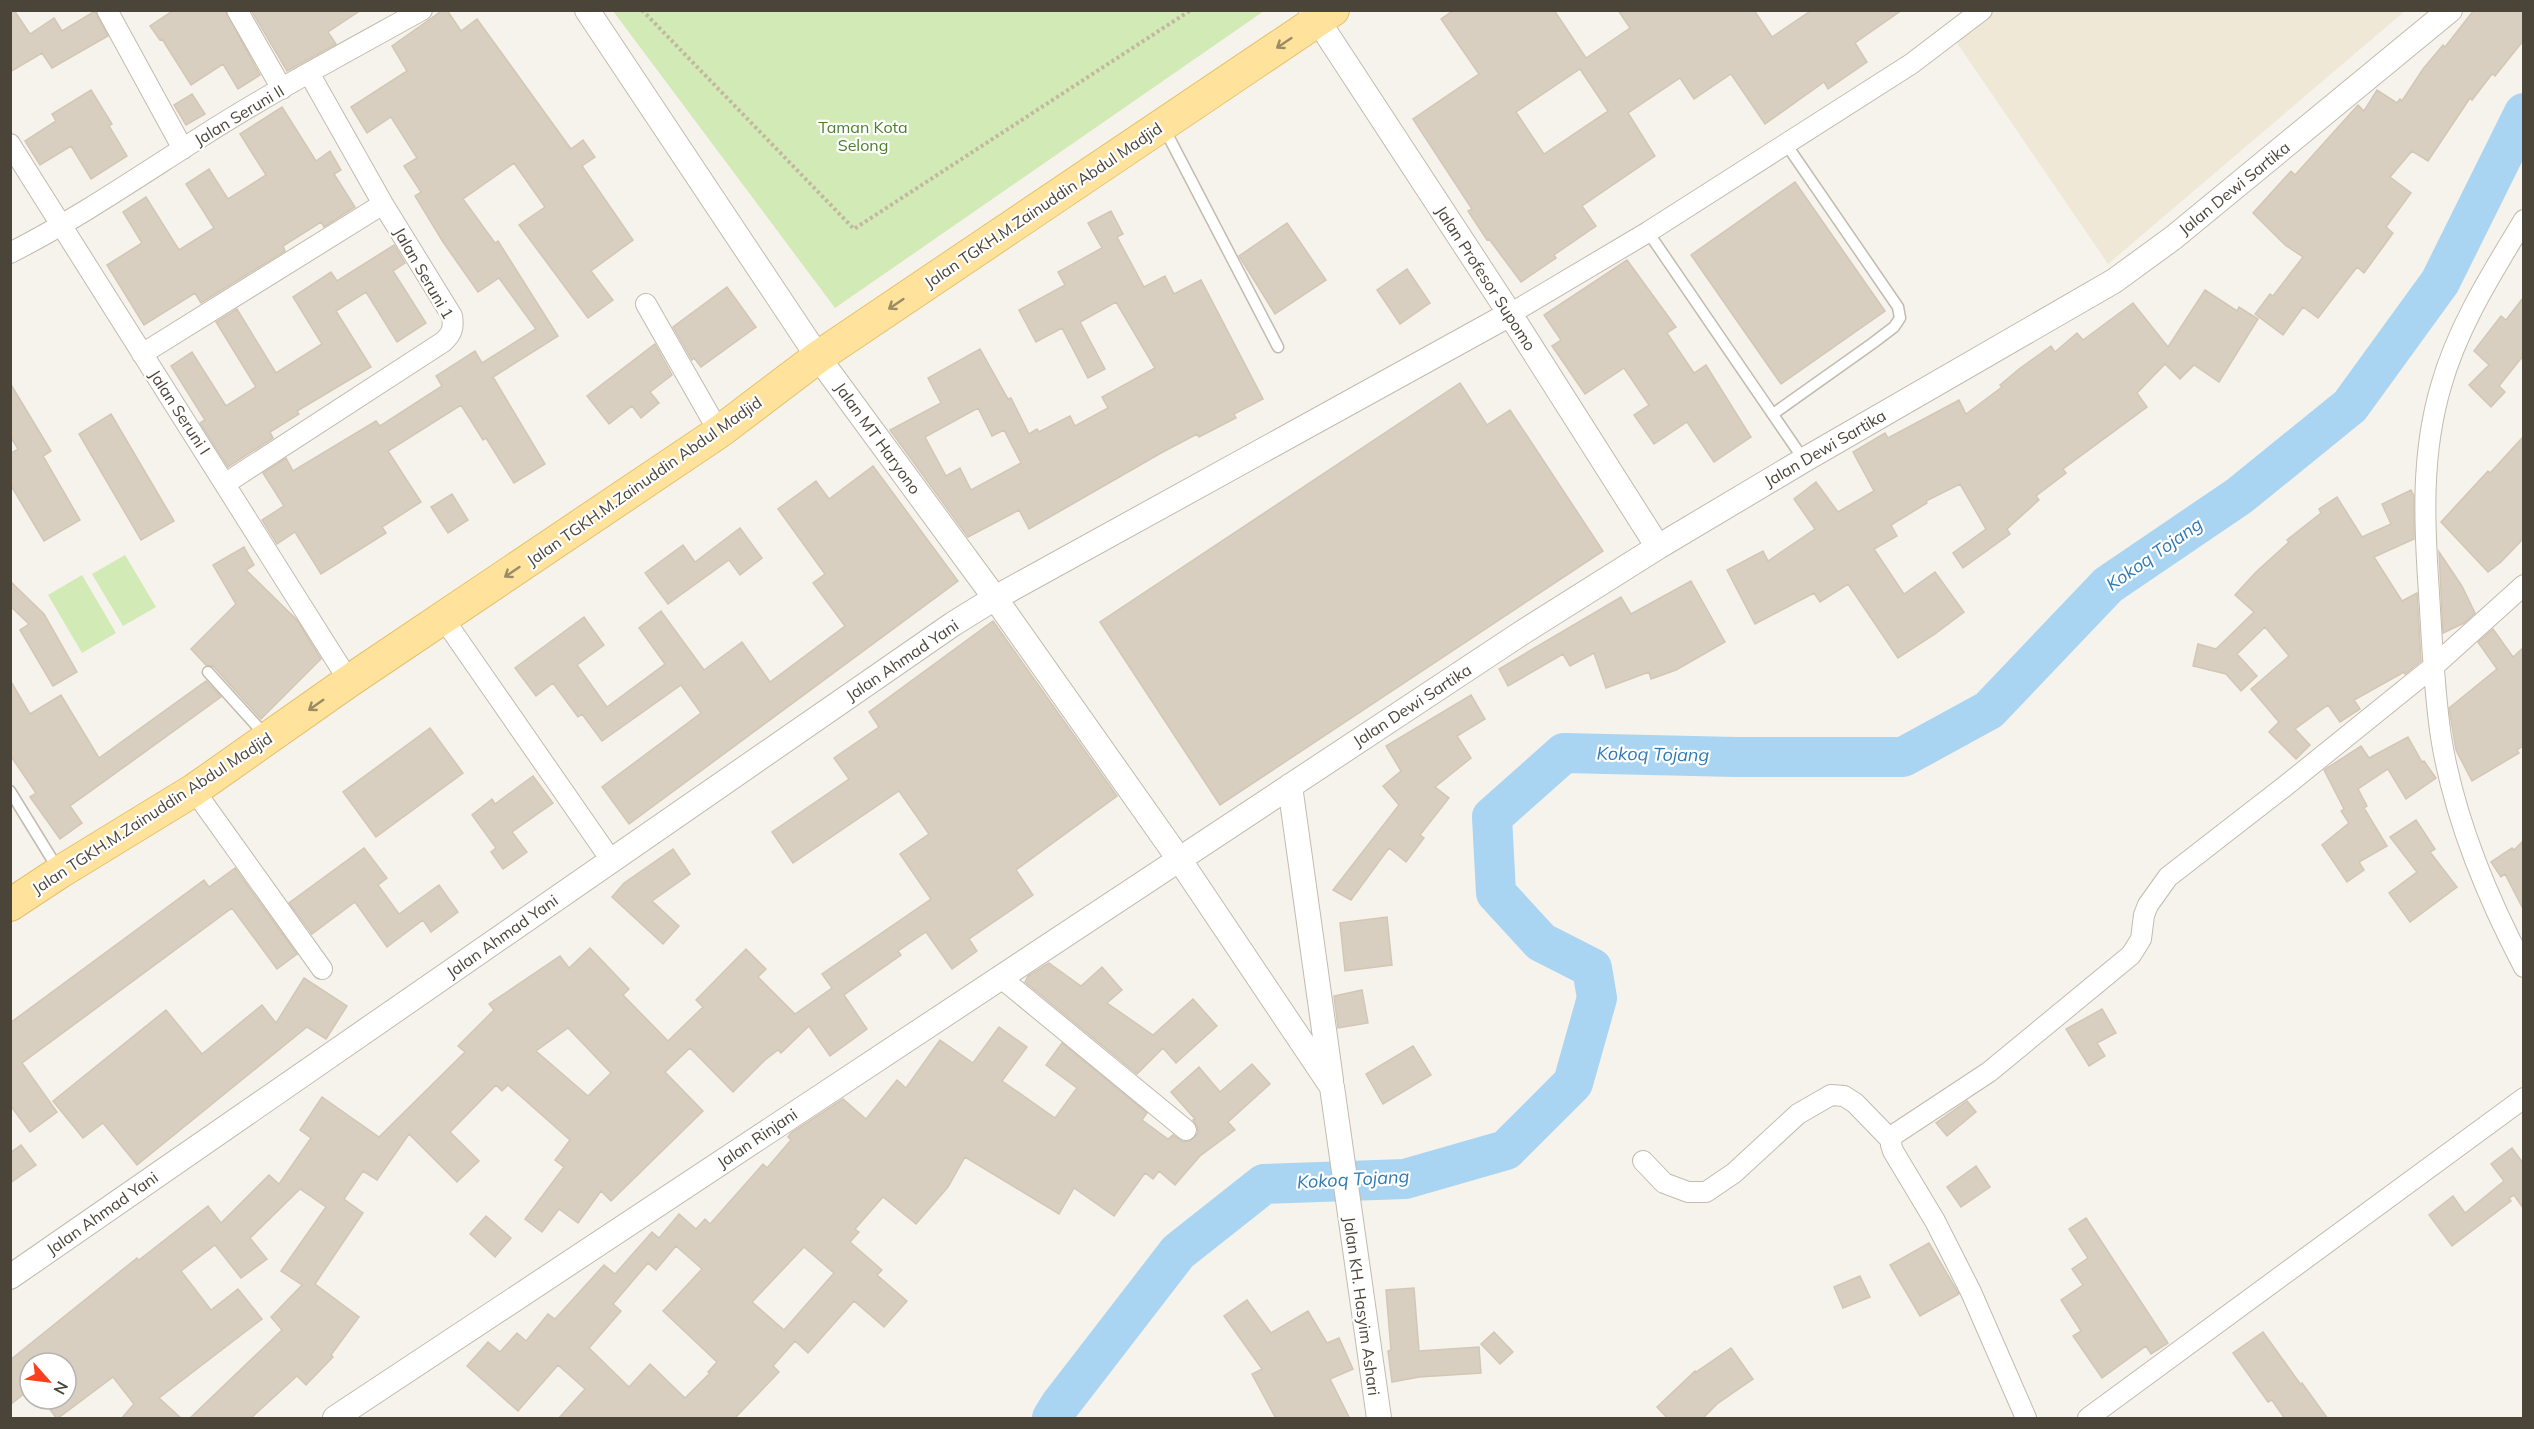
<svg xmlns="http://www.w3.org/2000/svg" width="2534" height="1429" font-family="Mulish,sans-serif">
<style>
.education{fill:#efe8d6}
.green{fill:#d2eab5}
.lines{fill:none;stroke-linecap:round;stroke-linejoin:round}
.river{stroke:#a9d4f2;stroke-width:40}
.building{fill:#d8cfc1;stroke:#d3c7b4;stroke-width:1.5;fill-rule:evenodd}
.service-casing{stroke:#c2bbae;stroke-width:13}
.minor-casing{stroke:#c2bbae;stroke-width:22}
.tertiary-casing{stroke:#c2bbae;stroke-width:26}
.primary-casing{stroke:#e6c16a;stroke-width:34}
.path{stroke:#c4b79f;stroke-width:4;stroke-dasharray:3 3;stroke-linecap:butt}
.service{stroke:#fff;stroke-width:10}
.minor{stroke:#fff;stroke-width:20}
.tertiary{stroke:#fff;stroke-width:24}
.primary{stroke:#ffe39c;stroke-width:32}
.oneway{stroke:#9c8c66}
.labels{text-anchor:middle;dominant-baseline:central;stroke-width:4.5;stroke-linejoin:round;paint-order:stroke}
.street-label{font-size:16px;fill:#4b4439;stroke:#fff}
.park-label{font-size:16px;fill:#4a7f2a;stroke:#fff}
.water-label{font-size:18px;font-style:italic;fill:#2e7ab2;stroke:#fff}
</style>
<rect width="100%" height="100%" fill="#f6f3ec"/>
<path class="education" d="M1974,11H2405L2108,264L1955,40Z"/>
<path class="green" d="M613,11H1264L835,308Z
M125,555L156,607L123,626L92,574Z
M82,575L116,633L82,653L48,595Z"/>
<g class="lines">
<path class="river" d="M1052,1418L1060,1405L1178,1252L1264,1184L1405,1179L1506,1150L1573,1083L1597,998L1592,968L1541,942L1496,893L1492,817L1564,753L1736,757H1903L1989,710L2108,585L2239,496L2350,406L2440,282L2524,113"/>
</g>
<path class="building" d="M10,10H14L30,34L54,18L62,31L95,11L108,36L52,68L42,53L10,72Z
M174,10H225L260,75L238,89L223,64L191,85L162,39L160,40L150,26Z
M251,10H361L328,32L336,44L287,71Z
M443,10H447L461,31L477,19L571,149L583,140L595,157L582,166L633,240L591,271L613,300L588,318L519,225L545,207L514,163L463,199L495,243L498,241L558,336L493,377L545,464L514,483L486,438L483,440L461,405L388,451L421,502L382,527L386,533L321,574L295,532L277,544L262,520L284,506L263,473L286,458L293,471L376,421L380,426L442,386L436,376L475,351L482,363L536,329L499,278L478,292L443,242L415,196L421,192L404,166L417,158L391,117L367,133L351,107L407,71L392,46Z
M1454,10H1554L1586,58L1630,28L1618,10H1754L1772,37L1812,10H1902L1855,43L1867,62L1828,89L1824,82L1765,124L1731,74L1694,99L1680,78L1628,113L1655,156L1582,206L1596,226L1554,255L1556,258L1521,282L1489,239L1487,240L1468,211L1472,209L1413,119L1479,74L1441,19ZM1580,69L1608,111L1544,154L1516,112Z
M2474,10H2523V41L2495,76L2492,74L2472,100L2470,98L2428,161L2412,151L2390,177L2411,193L2386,227L2393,233L2364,273L2357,267L2318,318L2303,307L2283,335L2255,314L2270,294L2273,296L2303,257L2285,245L2253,213L2291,171L2295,175L2358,105L2364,111L2377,90L2397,103L2400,99L2402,101L2423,69L2443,45L2445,47Z
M91,90L112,124L109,126L127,156L91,179L71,146L40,165L25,141L56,121L52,114Z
M192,94L205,114L186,125L174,105Z
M282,107L316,161L330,151L341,170L334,174L355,207L324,227L321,222L283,246L285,251L201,303L195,293L144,325L107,265L142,243L123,212L146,197L179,250L214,228L186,184L209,169L228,199L266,175L240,134Z
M1795,182L1885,311L1781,384L1691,255Z
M1111,211L1123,234L1117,237L1144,287L1165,276L1174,294L1201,280L1263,399L1234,414L1236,418L1199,437L1197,434L1161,453L1029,529L1019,510L968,537L890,430L941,403L928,378L980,349L1008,399L1011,398L1029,434L1037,429L1039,432L1070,416L1075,426L1108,408L1102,397L1155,368L1116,302L1080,322L1105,369L1088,378L1062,328L1036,342L1019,310L1065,285L1058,272L1102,248L1088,223ZM978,408L992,436L1004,430L1021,463L971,490L960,468L946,476L925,437Z
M1287,223L1326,280L1275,314L1239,256Z
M394,245L405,263L393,271L426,323L397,342L366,292L336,311L371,367L297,411L299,414L270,432L273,438L228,467L200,423L205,420L171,366L192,352L226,406L256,387L216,322L237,309L276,373L322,344L293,297L331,272L337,281Z
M1627,260L1676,327L1667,333L1694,373L1706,365L1751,437L1714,462L1687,422L1654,444L1634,415L1649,405L1624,368L1585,394L1552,346L1561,340L1544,315Z
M1407,269L1430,303L1400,324L1377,290Z
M727,287L756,327L701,367L694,358L692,360L673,327Z
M2205,290L2237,311L2239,307L2258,319L2219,382L2194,365L2180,379L2165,364L2137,393L2147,407L2063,469L2066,473L2036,496L2039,500L2007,529L2010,534L1963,568L1953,553L1986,529L1960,484L1926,501L1927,503L1891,525L1897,536L1874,549L1904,594L1935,572L1964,612L1935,634L1898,658L1848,584L1820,602L1814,593L1755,624L1727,570L1763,551L1768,561L1815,529L1794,499L1816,482L1838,512L1874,491L1853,452L1885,433L1888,438L1959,400L1966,414L2002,387L2000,385L2019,369L2051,346L2055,352L2077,333L2083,340L2133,303L2168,347Z
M2523,298V356L2499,386L2505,392L2491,407L2469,385L2489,365L2474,351L2501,316L2506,320Z
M655,344L672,375L650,392L659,403L641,418L632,406L609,424L587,396Z
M10,383L51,451L43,456L80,520L44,541L10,484V454L18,449L10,436Z
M1460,383L1487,425L1510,410L1603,551L1220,805L1100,622Z
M111,414L174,521L141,540L79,434Z
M2523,437V539L2501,562L2488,572L2441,522L2488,471L2490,473Z
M873,466L958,581L629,824L602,787L701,713L681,685L602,741L582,714L578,717L553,683L536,696L515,668L584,617L604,645L577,665L607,707L665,664L639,628L661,611L704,670L742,642L770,682L845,626L813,583L825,574L778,509L816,481L829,499Z
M2411,490L2414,496V539L2374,557L2402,601L2417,593L2421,661L2405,674L2404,672L2354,700L2360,709L2340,722L2328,705L2295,729L2310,745L2296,759L2269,732L2279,722L2251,689L2289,656L2265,627L2237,654L2257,676L2241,691L2226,674L2193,666L2198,644L2216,649L2254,612L2235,595L2256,572L2289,542L2287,540L2321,513L2319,509L2337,497L2362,537L2391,524L2382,504Z
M452,494L468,520L448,533L431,507Z
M740,528L762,558L740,575L729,560L668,604L645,573L683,545L695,562Z
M244,547L254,565L246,570L297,620L321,659L261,719L214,667L206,665L191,649L236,604L213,565Z
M2439,552L2462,586L2475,613L2464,623L2443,633Z
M10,581L44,614L77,672L53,686L20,630L29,624L10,606Z
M1691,581L1725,642L1676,670L1651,679L1649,672L1606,688L1594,653L1570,666L1563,654L1508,686L1499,669L1621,597L1631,614Z
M993,621L1117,796L1016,870L1033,895L969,939L977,951L952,969L926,932L898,951L901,955L844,995L867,1029L830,1056L809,1026L781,1053L778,1050L765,1060L733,1092L690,1048L665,1072L703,1111L611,1201L601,1191L578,1223L559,1209L542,1232L525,1219L564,1167L555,1160L570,1140L508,1085L502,1091L496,1085L450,1132L479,1161L457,1182L409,1134L377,1180L363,1171L344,1199L363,1213L315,1284L359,1317L331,1355L333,1357L306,1385L297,1376L250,1419H189L282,1330L271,1317L302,1285L281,1271L326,1207L300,1189L250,1238L267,1259L241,1278L215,1245L181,1271L211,1310L238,1289L262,1319L159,1398L182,1419H121L134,1404L113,1377L57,1419L42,1399H66V1363H30V1389L10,1405V1360L137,1258L139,1260L208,1206L221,1223L269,1175L279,1184L311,1138L300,1130L322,1097L379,1137L465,1052L458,1046L494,1010L489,1004L560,956L569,968L590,948L629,989L623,995L668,1041L703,1007L696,1000L746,949L766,969L758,977L795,1014L832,988L822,974L931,899L900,854L929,834L899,791L793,863L772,832L849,779L834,758L879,727L869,712ZM568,1028L611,1073L588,1096L536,1051Z
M2493,629L2513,657L2523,648V746L2517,750L2519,753L2472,781L2456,750L2449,708L2497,669L2478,642Z
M10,680L30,714L61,695L99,758L206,681L221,697L70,806L82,823L60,839L30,797L36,793L10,755Z
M1471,695L1485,719L1457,736L1471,758L1435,787L1449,798L1420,835L1424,838L1406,862L1389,848L1351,900L1333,890L1399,805L1383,786L1401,771L1386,746Z
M430,728L463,773L376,837L343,792Z
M2408,737L2422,762L2424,761L2436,778L2406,799L2388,769L2358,789L2367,806L2364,808L2387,846L2359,862L2364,870L2347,882L2322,845L2349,823L2341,811L2344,809L2324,770L2361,746L2369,758Z
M533,776L553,803L512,832L527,852L503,869L491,852L496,848L472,815L492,799L495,804Z
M2416,820L2435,849L2430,852L2457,887L2410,922L2389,893L2417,872L2390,837Z
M2523,841V909L2505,874L2501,877L2491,862L2512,848L2514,850Z
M364,848L387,878L378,885L399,914L439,885L458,912L431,932L423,920L387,947L355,902L312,934L289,903Z
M673,849L690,874L652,901L679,926L663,944L612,897L624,883Z
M235,868L297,954L277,969L232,908L22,1063L57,1112L30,1132L10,1105V1023L204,880L209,887Z
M1387,917L1392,965L1345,971L1340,923Z
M1049,963L1081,986L1102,967L1122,990L1107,1003L1153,1035L1193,999L1217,1026L1176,1063L1163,1048L1137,1074L1025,982L1028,976Z
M304,978L347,1006L326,1039L307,1027L137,1165L103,1123L83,1138L53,1101L166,1010L202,1054L262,1005L276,1023Z
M1362,990L1368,1023L1338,1028L1334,996Z
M2102,1009L2116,1033L2097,1043L2105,1056L2089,1066L2066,1029Z
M999,1027L1027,1047L1002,1081L1055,1118L1077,1088L1046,1065L1062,1043L1147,1113L1142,1120L1168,1139L1173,1135L1183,1142L1190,1141L1198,1133L1197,1126L1193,1120L1195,1119L1171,1092L1199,1067L1220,1092L1252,1064L1270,1084L1228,1122L1235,1130L1200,1156L1175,1185L1159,1171L1153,1179L1145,1173L1114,1216L1074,1188L1059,1214L965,1157L948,1187L916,1224L883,1197L855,1229L859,1232L850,1242L882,1270L877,1275L907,1301L884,1327L854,1301L808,1353L795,1341L773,1366L779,1372L734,1419H558L585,1389L558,1365L518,1411L467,1366L488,1342L500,1352L517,1333L526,1341L548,1314L555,1319L604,1265L615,1274L652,1232L659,1238L679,1214L696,1229L705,1219L710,1224L763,1164L767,1168L791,1140L788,1137L791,1133L843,1099L866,1119L897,1080L906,1088L940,1040L973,1063ZM676,1246L702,1269L663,1311L717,1362L708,1372L710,1373L685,1398L650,1364L629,1387L589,1348L621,1311L613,1304L648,1263L656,1270ZM804,1247L834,1273L784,1330L752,1302Z
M1413,1046L1431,1075L1383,1104L1366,1074Z
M1967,1101L1976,1112L1947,1136L1936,1123Z
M21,1145L36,1165L10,1183V1153Z
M2512,1148L2523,1163V1208L2514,1195L2509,1198L2511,1201L2452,1246L2429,1215L2453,1196L2465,1213L2504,1181L2491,1164Z
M1976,1166L1990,1187L1961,1207L1947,1187Z
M486,1216L511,1238L495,1257L470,1234Z
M2086,1218L2168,1343L2151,1354L2146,1346L2102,1378L2073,1336L2081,1331L2061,1300L2083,1285L2072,1269L2088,1258L2069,1229Z
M1929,1243L1959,1294L1920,1316L1890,1265Z
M1860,1276L1870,1297L1843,1308L1834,1287Z
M1414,1288L1419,1351L1479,1347L1481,1373L1419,1377L1392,1382L1388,1351L1391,1350L1386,1290Z
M1247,1300L1271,1333L1308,1311L1327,1343L1339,1338L1353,1369L1330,1379L1350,1419H1277L1274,1415L1252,1374L1262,1369L1224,1316Z
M1494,1332L1513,1352L1500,1364L1481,1344Z
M2263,1332L2301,1385L2302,1383L2328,1419H2285L2272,1400L2268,1402L2233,1353Z
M1731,1348L1753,1379L1717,1404L1702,1419H1668L1657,1407L1695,1371L1696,1372Z"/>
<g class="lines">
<defs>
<path id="service" d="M1164,128L1278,347
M1648,232L1804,460
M1773,414L1873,343L1894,327L1900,318L1898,307L1786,144
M208,672L266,736
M10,791L58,869"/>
<path id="minor" d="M107,10L183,149
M237,10L282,89
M10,144L349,681
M2524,220C2492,273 2458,326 2441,386C2421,454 2424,522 2429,593C2432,641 2434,690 2441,737C2454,818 2486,895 2524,967
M10,253C77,219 138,177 201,137C273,91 348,51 422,10
M646,304L719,432
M1510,314L1648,232L1911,64L1982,10
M142,354L383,204
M226,483L443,342C452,334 454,328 452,316L383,204L309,73
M443,618L611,860
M194,790L322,969
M1000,977L1186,1130
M1643,1161L1664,1183L1688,1192H1706L1734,1173L1798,1114L1831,1095L1844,1096L1855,1103L1890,1139
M2026,1418L1971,1292L1935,1221L1893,1151L1891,1145L1892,1136L1989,1072L2131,955L2141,939L2144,915L2148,905L2168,877L2284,787L2434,666L2524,585
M2088,1418L2524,1098"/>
<path id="tertiary" d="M587,10L818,357L995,598L1179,859L1332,1087L1379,1418
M1311,10L1510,314L1658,547
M1290,786L1331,1080
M10,1277L953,624L995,598L1510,314
M335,1418L1520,634L1658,547L1804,460L2114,281L2173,238L2450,10"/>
<path id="primary" d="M10,905L60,872L194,790L349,681L719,432L818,357L1333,10"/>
</defs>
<use href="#service" class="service-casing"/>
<use href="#minor" class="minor-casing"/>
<use href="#tertiary" class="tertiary-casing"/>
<use href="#primary" class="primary-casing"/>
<path class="path" d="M642,10L854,229L1191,10"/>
<use href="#service" class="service"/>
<use href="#minor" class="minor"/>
<use href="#tertiary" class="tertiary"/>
<use href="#primary" class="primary"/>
</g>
<defs><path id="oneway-shaft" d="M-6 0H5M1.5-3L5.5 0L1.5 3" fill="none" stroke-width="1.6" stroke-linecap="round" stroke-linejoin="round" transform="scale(1.5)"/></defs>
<g class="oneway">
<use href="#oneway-shaft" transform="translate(1284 43) rotate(146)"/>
<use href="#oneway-shaft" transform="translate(896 304) rotate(146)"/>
<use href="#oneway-shaft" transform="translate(512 572) rotate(146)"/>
<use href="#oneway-shaft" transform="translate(316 705) rotate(145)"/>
</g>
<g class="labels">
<g class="street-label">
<text transform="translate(239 115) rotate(-31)">Jalan Seruni II</text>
<text transform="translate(2234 188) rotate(-39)">Jalan Dewi Sartika</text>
<text transform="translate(1043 205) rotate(-34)">Jalan TGKH.M.Zainuddin Abdul Madjid</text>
<text transform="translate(424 273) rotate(60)">Jalan Seruni 1</text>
<text transform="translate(1486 278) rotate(57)">Jalan Profesor Supomo</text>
<text transform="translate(180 412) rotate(57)">Jalan Seruni I</text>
<text transform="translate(878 438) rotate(54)">Jalan MT Haryono</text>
<text transform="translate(1825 448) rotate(-30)">Jalan Dewi Sartika</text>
<text transform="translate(644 481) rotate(-35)">Jalan TGKH.M.Zainuddin Abdul Madjid</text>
<text transform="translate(902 660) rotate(-34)">Jalan Ahmad Yani</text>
<text transform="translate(1412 705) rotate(-33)">Jalan Dewi Sartika</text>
<text transform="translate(152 813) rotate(-33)">Jalan TGKH.M.Zainuddin Abdul Madjid</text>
<text transform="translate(502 936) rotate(-35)">Jalan Ahmad Yani</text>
<text transform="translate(757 1138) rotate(-34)">Jalan Rinjani</text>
<text transform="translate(102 1213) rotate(-35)">Jalan Ahmad Yani</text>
<text transform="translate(1362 1306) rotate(82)">Jalan KH. Hasyim Ashari</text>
</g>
<g class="park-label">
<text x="863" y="127">Taman Kota<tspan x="863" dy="18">Selong</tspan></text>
</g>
<g class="water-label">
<text transform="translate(2154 554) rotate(-35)">Kokoq Tojang</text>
<text transform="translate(1653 754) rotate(1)">Kokoq Tojang</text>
<text transform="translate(1353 1179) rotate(-3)">Kokoq Tojang</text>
</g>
</g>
<rect width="2534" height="1429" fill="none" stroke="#4b4439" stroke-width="24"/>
<g transform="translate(48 1381) rotate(118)"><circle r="28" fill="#ffffff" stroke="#b7b4b0" stroke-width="1.5"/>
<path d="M0-4.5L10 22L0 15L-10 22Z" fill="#fc3f1d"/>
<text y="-9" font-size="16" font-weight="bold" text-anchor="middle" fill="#4b4439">N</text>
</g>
</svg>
